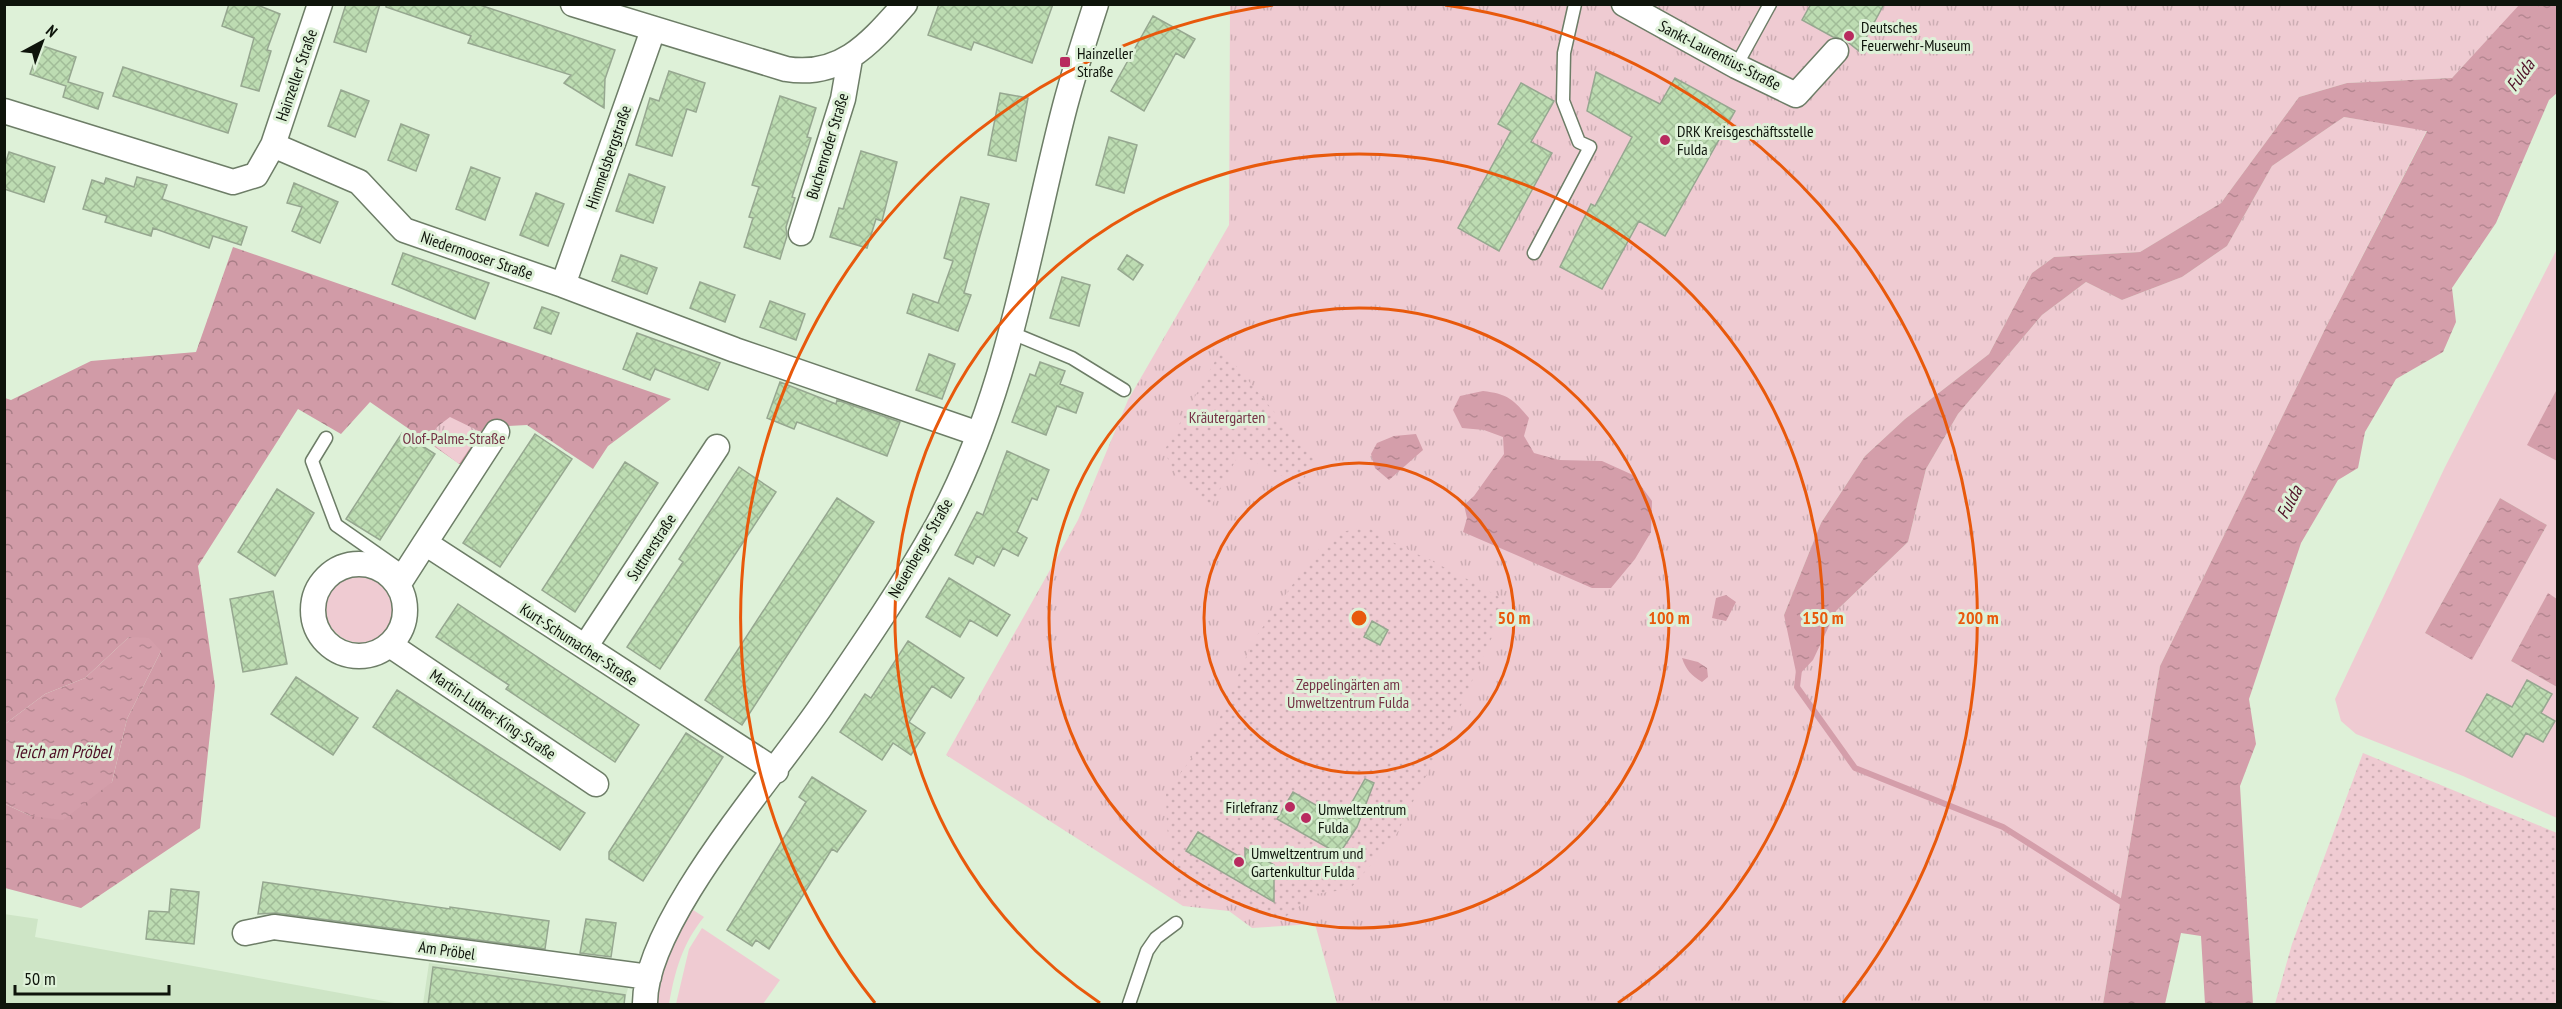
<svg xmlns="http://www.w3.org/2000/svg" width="2562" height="1009" font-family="'PT Sans Narrow',sans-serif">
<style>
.built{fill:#cee5c6}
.grass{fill:#efcbd2;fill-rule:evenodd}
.forest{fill:url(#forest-crowns)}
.park{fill:url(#park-tufts)}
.garden{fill:url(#garden-dots)}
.water{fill:url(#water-ripples)}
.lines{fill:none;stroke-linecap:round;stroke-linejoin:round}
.stream{stroke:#d49eaa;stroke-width:6}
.building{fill:url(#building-cross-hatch);stroke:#96a790;stroke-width:1.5}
.lane-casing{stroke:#6d7d67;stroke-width:15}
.street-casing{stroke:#6d7d67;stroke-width:27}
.lane{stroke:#fff;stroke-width:12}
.street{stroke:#fff;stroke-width:24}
.ring{fill:none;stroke:#e8590c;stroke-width:3}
.poi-dot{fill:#b82b5f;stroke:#def1d8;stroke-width:2}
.labels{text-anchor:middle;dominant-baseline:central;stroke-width:6;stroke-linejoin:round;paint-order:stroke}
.poi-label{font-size:16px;fill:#0e140b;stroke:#def1d8;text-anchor:start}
.street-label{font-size:16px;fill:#0e140b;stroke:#def1d8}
.park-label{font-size:16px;fill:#753246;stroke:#def1d8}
.water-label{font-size:18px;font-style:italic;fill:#501027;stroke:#def1d8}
.centre{fill:#e8590c;stroke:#def1d8;stroke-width:3}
.ring-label{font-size:18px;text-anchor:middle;font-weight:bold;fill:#e8590c;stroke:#def1d8;stroke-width:6;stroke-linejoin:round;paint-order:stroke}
</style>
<defs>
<pattern id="forest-crowns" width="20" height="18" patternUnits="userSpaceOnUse" patternTransform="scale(1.5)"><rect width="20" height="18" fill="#d19ba7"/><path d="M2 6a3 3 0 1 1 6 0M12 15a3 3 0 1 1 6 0" fill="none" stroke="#a87d86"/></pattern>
<pattern id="park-tufts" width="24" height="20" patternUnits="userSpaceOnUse" patternTransform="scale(1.5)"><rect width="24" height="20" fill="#efcbd2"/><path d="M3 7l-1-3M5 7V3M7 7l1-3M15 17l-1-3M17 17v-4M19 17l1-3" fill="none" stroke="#ccadb3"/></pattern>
<pattern id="garden-dots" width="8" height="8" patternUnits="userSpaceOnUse" patternTransform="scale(1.5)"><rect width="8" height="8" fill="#efcbd2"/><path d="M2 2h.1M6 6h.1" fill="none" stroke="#ccadb3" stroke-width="1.8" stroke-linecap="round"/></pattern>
<pattern id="water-ripples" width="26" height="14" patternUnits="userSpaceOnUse" patternTransform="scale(1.5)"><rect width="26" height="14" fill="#d49eaa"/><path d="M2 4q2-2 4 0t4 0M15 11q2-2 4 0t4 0" fill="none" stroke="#b58791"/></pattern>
<pattern id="building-cross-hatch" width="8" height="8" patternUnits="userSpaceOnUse" patternTransform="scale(1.5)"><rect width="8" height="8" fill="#bddcb2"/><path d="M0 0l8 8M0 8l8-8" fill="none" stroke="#a1bc98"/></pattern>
</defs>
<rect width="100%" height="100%" fill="#def1d8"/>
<path class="built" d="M4,914L38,919L35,937L400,1004H5Z
M429,963L628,988L624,1004H423Z"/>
<path class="grass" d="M2557,249V389L2528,445L2557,461V599L2548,594L2511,661L2557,687V818L2463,776L2356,734L2341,721L2335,699L2445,467ZM2500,498L2547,525L2472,659L2425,633Z
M325 607a36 36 0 1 1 72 0a36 36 0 1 1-72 0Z
M690,908L704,917C682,944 675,971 669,1004H657L664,961Z
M702,928L780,980L763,1004H676L689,949Z"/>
<path class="forest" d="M233,247L671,399L608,446L593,469L527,425L488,427L461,465L370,402L341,434L298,409L198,566L215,686L200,828L81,908L5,888V804L31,816L112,782L127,719L161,651L129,637L85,678L45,694L5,724V398L11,400L91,361L196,352Z"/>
<path class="park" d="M1230,5H2520L2452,78L2347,83L2299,97L2221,203L2140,252L2054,257L2032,273L1989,354L1905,419L1865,456L1821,523L1784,615L1836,611L1908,542L1926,469L1958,414L2042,315L2086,282L2122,300L2182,277L2227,246L2272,166L2344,117L2427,130L2327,325L2160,666L2103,1004H1337L1315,924L1252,928L1229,911L1183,906L946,755L1078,520L1128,400L1229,225Z
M450,417L481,432L459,464L427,440L438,426Z"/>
<path class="garden" d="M1222,349L1315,461L1300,485L1239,454L1209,510L1178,479L1164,451Z
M1368,527L1380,536L1458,574L1508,602L1452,725L1395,837L1350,889L1315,894L1284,918L1225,901L1181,899L1167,828L1166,793L1218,722L1253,641L1300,574L1320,548L1341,532Z
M2363,753L2557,833V1004H2275L2292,944Z"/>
<path class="water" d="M2520,4L2557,5V93L2549,100L2496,223L2452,288L2456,322L2443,352L2396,379L2365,432L2358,468L2338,480L2301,543L2249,699L2256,744L2240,786L2253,1004H2205L2201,936L2181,933L2165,1004H2103L2160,666L2327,325L2427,131L2344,117L2272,166L2227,246L2182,277L2122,300L2086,282L2042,315L1958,414L1926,469L1908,542L1836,611L1813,660L1797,677L1784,615L1821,523L1865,456L1905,419L1989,354L2032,273L2054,257L2140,252L2221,203L2299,97L2347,83L2452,78Z
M2557,389V461L2527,445Z
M1483,391C1508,394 1513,399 1529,418L1524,436L1534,453L1559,460L1602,461L1633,475L1652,501L1651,532L1635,559L1611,588H1592L1463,532L1467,518L1464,505L1474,496L1504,454L1503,437L1484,430L1462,428L1453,410L1460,396Z
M1416,434L1423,450L1389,480L1375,468L1371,454L1377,443L1394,436Z
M2500,498L2547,525L2472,660L2425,633Z
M2548,593L2557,599V687L2511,661Z
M1726,595L1736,602L1726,621L1712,618L1716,598Z
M129,637L149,638L161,651L127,719L112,782L63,820L31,816L5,804V724L45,694L85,678Z
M1682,658L1698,662L1707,668L1708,677L1702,682C1691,675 1686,670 1682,658Z"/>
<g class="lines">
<path class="stream" d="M1799,670L1797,687L1855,768L2003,827L2126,905"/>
</g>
<path class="building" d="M229,4H255L280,14L267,50L271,51L259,91L241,86L254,38L222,26Z
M346,4H380L366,52L334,42Z
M386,4H477L615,50L605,79L604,108L564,83L571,75L468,43L471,36L386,7Z
M939,4H1053L1032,63L974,42L971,50L928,35Z
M1811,4H1884L1859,51L1845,40L1833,37L1802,20Z
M1153,16L1195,39L1184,58L1176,53L1144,111L1111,91Z
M40,45L76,57L68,82L103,93L98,109L63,97L66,86L30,74Z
M123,67L237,104L228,133L113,96Z
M669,71L705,83L696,112L687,109L672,156L636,145L650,98L659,101Z
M1596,72L1660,104L1675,78L1735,111L1665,236L1639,221L1602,289L1560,267L1591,204L1595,206L1632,137L1587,111Z
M1521,83L1554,101L1531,142L1552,153L1499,251L1458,228L1511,131L1498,124Z
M341,90L369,101L355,137L328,126Z
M1000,93L1028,98L1016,161L988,155Z
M780,96L816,108L807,137L811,138L792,197L795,198L786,227L787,236L780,259L744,247L753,218L749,217L759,187L752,185Z
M401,124L429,135L416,171L388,160Z
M1109,137L1137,145L1124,193L1096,185Z
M861,151L897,162L882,221L876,219L867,248L830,237L839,208L843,209Z
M9,152L55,167L44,202L4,189V168Z
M471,167L500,178L485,220L456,209Z
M629,174L665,187L653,223L616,211Z
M137,177L167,185L162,199L247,227L241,245L213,236L209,248L153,228L151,236L105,222L107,216L83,209L92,180L104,184L106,178L134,187Z
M294,183L338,202L320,243L292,231L302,207L287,203Z
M536,193L564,204L548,246L520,235Z
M961,197L989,204L964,293L971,295L958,331L907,313L913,294L938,303L953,261L944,258Z
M403,253L489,283L475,319L392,284Z
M621,255L657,268L647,294L612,281Z
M1127,255L1143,265L1133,280L1118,269Z
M1062,277L1090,285L1079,326L1050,318Z
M700,282L735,295L725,322L690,308Z
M770,301L805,314L796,340L760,327Z
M542,307L559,313L551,334L534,328Z
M637,333L720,363L708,390L655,369L650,380L623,369Z
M929,354L955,364L942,399L916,390Z
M1040,362L1065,371L1060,384L1083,393L1076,413L1057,406L1046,435L1012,422L1030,374L1035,376Z
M780,382L836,404L837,400L900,422L887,456L797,422L794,429L767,418Z
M402,433L435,454L380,540L346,519Z
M535,434L572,459L500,567L463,543Z
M1007,451L1049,470L1037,500L1032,498L1017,532L1027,538L1018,556L1003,548L994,566L977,556L973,564L955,555L977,512L983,515Z
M625,462L658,483L575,612L542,590Z
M739,467L776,492L660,669L627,647L683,562L679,559Z
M277,489L314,513L275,576L238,552Z
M837,498L874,522L742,725L705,700Z
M949,578L1010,615L997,636L970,620L960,637L926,617Z
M273,591L287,664L243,672L230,599Z
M458,604L639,725L615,762L506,689L509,685L436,637Z
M1372,621L1388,630L1380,645L1364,637Z
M908,641L964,678L951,698L932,686L909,722L925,733L911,755L893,743L882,760L840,732L865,694L871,698Z
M296,677L358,718L333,755L271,714Z
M2527,680L2552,694L2541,713L2555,721L2543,742L2526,733L2512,757L2466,731L2487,694L2512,707Z
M397,690L585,813L560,850L373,727Z
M686,733L723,757L643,881L609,859V852Z
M812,777L866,811L837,852L832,849L769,949L756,940L752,946L727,930L806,802L799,797Z
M1365,779L1374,783L1357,827L1339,854L1277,819L1293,792L1342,820Z
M1198,832L1245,860V848L1274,865V902L1186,851Z
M263,882L450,909V907L549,921L545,949L276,913L258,914Z
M171,889L199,892L194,944L146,939L149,911L169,912Z
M586,919L616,923L611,957L580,953Z
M433,967L625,995L624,1005H428Z"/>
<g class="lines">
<defs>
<path id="lane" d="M1736,66L1770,4
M1534,253L1590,147L1579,142L1563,101L1564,53L1575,4
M1012,333L1072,358L1124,390
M326,438L312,461L336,525L406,574
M1129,1004L1147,951L1156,938L1176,923"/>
<path id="street" d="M573,4L786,69C842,78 871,42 905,4
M1624,4L1736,66L1796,95L1836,51
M4,111L233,182L256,175L273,145L320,4
M273,145L359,182L404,230L563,285L735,350L979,434
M801,233L843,99L850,59
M563,285L653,30
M425,543L497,432
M313 610a46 46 0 1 1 92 0a46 46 0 1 1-92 0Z
M398,585L425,543L776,771
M390,645L596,784
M585,647L717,447
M245,933L274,927L649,977
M645,1004C644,922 774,776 822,705C861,648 903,587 937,526C1009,396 1028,248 1065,106C1074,72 1085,38 1096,4"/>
</defs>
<use href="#lane" class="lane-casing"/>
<use href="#street" class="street-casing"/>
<use href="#lane" class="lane"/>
<use href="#street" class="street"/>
</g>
<g class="ring">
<circle cx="1359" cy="618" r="155"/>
<circle cx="1359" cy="618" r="310"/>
<path d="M1100 1003A464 464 0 1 1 1618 1003"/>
<path d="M875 1003A619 619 0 0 1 1273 5M1445 5A619 619 0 0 1 1843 1003"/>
</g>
<g class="poi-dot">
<circle cx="1849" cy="36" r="6"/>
<rect x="1059" y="56" width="12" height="12" rx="3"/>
<circle cx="1665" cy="140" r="6"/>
<circle cx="1290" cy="807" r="6"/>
<circle cx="1306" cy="818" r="6"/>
<circle cx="1239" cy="862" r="6"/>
</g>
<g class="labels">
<g class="poi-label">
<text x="1861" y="27">Deutsches<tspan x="1861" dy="18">Feuerwehr-Museum</tspan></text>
<text x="1077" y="53">Hainzeller<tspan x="1077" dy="18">Straße</tspan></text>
<text x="1677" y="131">DRK Kreisgeschäftsstelle<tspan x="1677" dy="18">Fulda</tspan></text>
<text x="1278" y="807" text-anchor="end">Firlefranz</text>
<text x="1318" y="809">Umweltzentrum<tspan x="1318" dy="18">Fulda</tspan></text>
<text x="1251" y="853">Umweltzentrum und<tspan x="1251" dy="18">Gartenkultur Fulda</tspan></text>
</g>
<g class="street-label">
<text transform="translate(1720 55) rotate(27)">Sankt-Laurentius-Straße</text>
<text transform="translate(296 75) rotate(-71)">Hainzeller Straße</text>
<text transform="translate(827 146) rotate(-73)">Buchenroder Straße</text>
<text transform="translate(608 157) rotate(-71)">Himmelsbergstraße</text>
<text transform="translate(477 255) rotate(19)">Niedermooser Straße</text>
<text transform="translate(651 547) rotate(-57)">Suttnerstraße</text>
<text transform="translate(920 548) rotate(-60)">Neuenberger Straße</text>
<text transform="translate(579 644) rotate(33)">Kurt-Schumacher-Straße</text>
<text transform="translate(493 714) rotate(34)">Martin-Luther-King-Straße</text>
<text transform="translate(447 950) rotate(8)">Am Pröbel</text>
</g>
<g class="park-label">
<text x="1227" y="417">Kräutergarten</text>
<text x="454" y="438">Olof-Palme-Straße</text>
<text x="1348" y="684">Zeppelingärten am<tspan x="1348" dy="18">Umweltzentrum Fulda</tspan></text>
</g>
<g class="water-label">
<text transform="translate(2520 75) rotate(-54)">Fulda</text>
<text transform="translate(2289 502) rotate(-62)">Fulda</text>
<text x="62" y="751">Teich am Pröbel</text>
</g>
</g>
<circle cx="1359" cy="618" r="9" class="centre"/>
<g class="ring-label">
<text x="1514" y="624">50 m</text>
<text x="1669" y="624">100 m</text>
<text x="1823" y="624">150 m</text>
<text x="1978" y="624">200 m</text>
</g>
<rect width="2562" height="1009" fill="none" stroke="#0e140b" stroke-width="12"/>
<g transform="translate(42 42) rotate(41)" stroke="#def1d8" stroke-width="4.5" paint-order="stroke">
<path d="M0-4.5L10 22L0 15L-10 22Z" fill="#0e140b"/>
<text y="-9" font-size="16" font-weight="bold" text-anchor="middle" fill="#0e140b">N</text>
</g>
<path d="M15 985v9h154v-9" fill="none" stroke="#0e140b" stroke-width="3"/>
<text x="24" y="985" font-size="18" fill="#0e140b" stroke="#def1d8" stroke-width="4.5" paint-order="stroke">50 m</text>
</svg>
